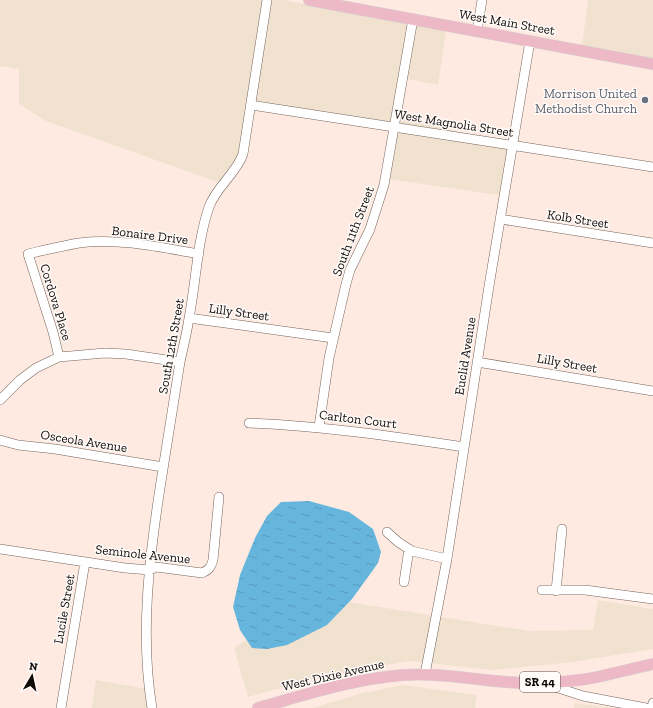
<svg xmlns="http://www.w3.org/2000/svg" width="653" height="708" font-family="'Zilla Slab',serif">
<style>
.commercial{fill:#f1e2cf}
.water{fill:url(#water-ripples)}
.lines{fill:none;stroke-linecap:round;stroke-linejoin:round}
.minor-casing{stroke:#74635b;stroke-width:10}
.major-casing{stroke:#d4d3d2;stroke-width:12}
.minor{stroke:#fff;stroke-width:9}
.major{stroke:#eeb9c7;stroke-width:11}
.worship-dot{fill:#6b7280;stroke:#fffbf9;stroke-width:1.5}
.labels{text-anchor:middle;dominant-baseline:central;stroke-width:3;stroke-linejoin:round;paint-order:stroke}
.shield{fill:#fffbf9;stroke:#585250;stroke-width:1}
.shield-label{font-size:12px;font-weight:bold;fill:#100a07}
.street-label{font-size:13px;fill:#100a07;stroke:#fffbf9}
.worship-label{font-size:13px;fill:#5b616d;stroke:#fffbf9;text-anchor:end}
</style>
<defs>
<pattern id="water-ripples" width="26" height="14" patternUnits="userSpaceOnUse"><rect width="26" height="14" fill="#65b5dc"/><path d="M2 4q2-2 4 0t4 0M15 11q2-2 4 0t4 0" fill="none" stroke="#579abb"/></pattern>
</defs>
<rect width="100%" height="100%" fill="#ffeae1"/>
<path class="commercial" d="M0,0H283L446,30L438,85L403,78L397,117L513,145L505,196L388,179L396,128L251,104L240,161L223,184L46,121L19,104V69L0,66Z
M588,0H653V59L582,46Z
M598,600L653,609V649L573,662L493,670L409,661L317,678L248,697L234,648L246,640L252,648L327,625L349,602L529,631L593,630Z
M96,680L147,689L148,708H92Z
M403,685L477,695L475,708H312L363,693Z
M575,703L614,708H574Z"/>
<path class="water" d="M309,501L349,512L373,529L381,552L378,563L352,599L327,625L287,645L267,649L252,648L240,630L233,607L240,575L255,538L267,516L281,502Z"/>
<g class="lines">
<defs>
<path id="minor" d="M477,31L482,0
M251,105L653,167
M500,219L653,243
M189,318L333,338
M59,357L53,332L28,254C45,250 62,246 79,243C119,238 159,247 199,254
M477,362L653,391
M0,400L20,380L36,368L59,357L105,353L126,354L180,362
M249,423C321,426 392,436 464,447
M319,427L329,358L346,284L350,270L370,229L384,185L413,19
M0,440L18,445L55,449L163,467
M387,532L398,542L412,551L447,559
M0,549L125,568L150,570L156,567L164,568L202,573C209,570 211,567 213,560L219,497
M404,582L409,549
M542,590H585L653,599
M556,591L562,529
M425,674L447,559L489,286L530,41
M546,684L583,696L646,708
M61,708L85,562
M152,708C140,635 149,560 160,488C167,446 173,404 180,362C183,347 187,333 189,318C196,282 197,242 209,207C216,187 236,174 243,154L267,0
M652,708L653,703"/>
<path id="major" d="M309,0L653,64
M258,708C305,695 353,679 403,675C444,672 483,682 524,683C548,683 573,682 597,677C616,673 634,668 653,664"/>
</defs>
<use href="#minor" class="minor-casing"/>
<use href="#major" class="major-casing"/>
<use href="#minor" class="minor"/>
<use href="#major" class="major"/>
</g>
<circle class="worship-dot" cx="645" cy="100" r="4"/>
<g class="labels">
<rect class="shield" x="520" y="672" width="40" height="20" rx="3"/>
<g class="shield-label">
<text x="540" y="682">SR 44</text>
</g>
<g class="street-label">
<text transform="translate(507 22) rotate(10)">West Main Street</text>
<text transform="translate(454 123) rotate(9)">West Magnolia Street</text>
<text transform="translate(578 219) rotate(9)">Kolb Street</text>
<text transform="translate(353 231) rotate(-69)">South 11th Street</text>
<text transform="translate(150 235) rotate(7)">Bonaire Drive</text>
<text transform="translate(56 302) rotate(73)">Cordova Place</text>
<text transform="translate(239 312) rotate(8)">Lilly Street</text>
<text transform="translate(171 346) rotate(-80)">South 12th Street</text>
<text transform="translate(465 356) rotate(-81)">Euclid Avenue</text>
<text transform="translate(567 363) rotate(10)">Lilly Street</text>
<text transform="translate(358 419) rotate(7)">Carlton Court</text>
<text transform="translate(84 441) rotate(9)">Osceola Avenue</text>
<text transform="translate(143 554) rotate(6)">Seminole Avenue</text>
<text transform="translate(64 609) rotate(-80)">Lucile Street</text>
<text transform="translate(333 675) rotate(-13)">West Dixie Avenue</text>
</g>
<g class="worship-label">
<text x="637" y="93">Morrison United<tspan x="637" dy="15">Methodist Church</tspan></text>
</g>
</g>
<g transform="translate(32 676) rotate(9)" stroke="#fffbf9" stroke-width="3" paint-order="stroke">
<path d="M0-3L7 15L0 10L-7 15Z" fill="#100a07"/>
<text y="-6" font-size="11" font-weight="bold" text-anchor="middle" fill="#100a07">N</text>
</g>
</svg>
